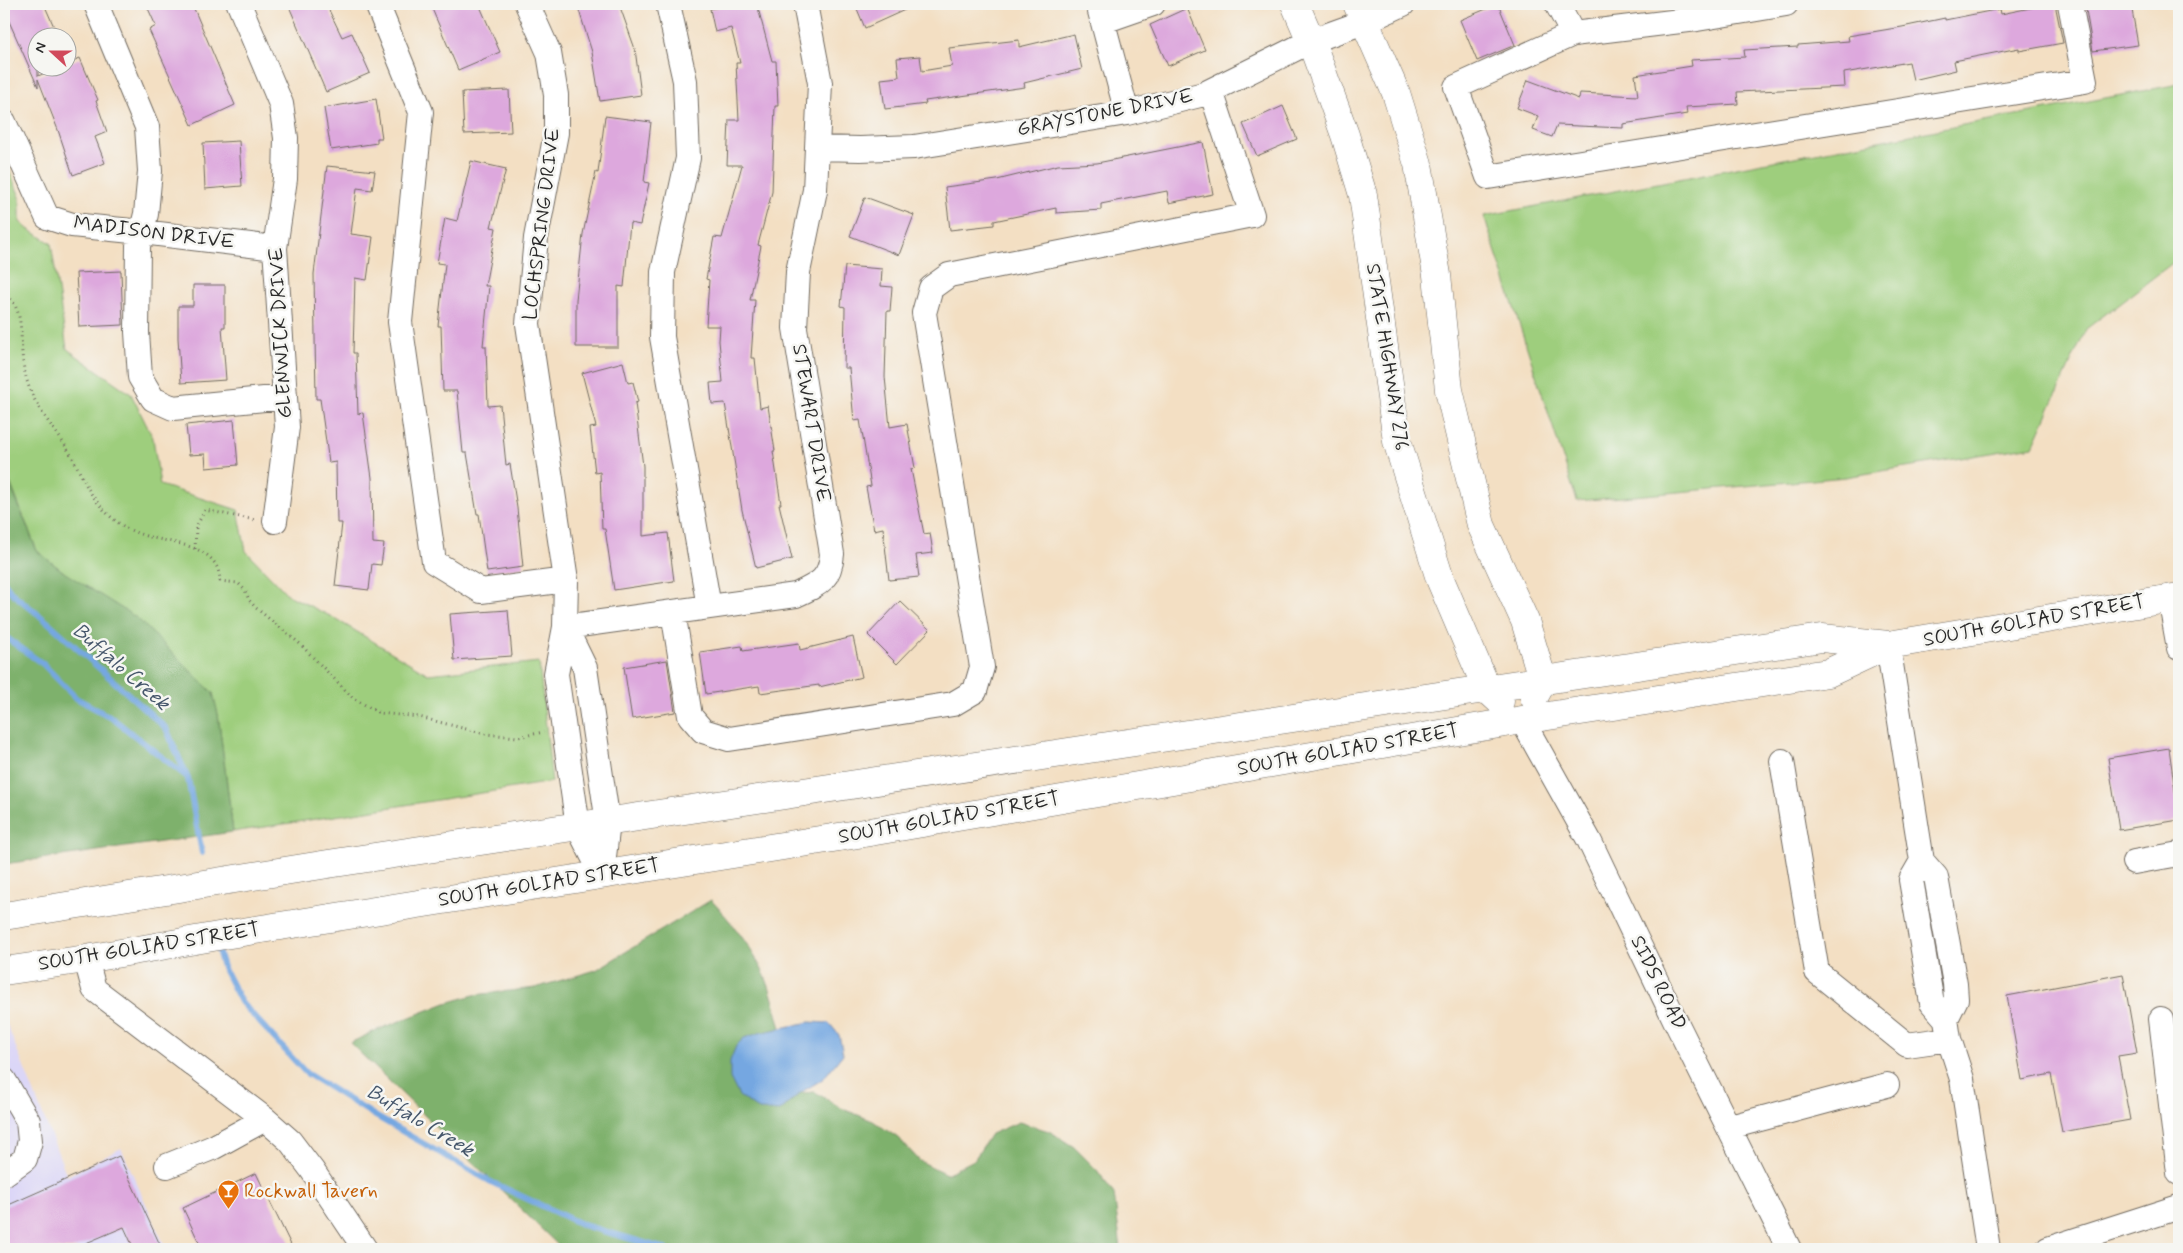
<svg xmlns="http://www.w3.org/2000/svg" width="2183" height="1253" font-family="Mynerve,sans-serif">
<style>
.built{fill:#dbd6f7}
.green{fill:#9ece7d;stroke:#647c54}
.forest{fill:#7eb16c;stroke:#546e4c}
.water{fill:#75a7e1;stroke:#506986}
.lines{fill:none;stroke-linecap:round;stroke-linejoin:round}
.stream{stroke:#75a7e1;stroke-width:6}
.building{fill:#dda8dd}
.minor-casing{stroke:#716a60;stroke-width:26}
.major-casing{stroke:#716a60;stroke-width:29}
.path{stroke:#716a60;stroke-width:3;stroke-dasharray:1 4;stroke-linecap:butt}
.minor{stroke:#fff;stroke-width:24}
.major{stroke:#fff;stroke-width:28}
.labels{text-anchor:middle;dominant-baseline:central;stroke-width:5;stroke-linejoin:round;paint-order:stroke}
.street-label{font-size:20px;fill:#2b2b2b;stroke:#f6f6f2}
.food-label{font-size:20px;fill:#c56008;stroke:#f6f6f2;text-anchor:start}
.water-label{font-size:21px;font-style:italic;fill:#45566b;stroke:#f6f6f2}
</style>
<rect width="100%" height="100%" fill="#f6f6f2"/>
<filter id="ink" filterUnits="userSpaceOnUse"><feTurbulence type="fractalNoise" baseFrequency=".02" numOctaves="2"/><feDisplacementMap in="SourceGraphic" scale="10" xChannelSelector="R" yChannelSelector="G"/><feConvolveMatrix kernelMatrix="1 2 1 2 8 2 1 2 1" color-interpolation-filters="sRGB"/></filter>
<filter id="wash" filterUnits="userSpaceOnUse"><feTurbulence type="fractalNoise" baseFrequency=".0096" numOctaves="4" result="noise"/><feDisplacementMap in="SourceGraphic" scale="20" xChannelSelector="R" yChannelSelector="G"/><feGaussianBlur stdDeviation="1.12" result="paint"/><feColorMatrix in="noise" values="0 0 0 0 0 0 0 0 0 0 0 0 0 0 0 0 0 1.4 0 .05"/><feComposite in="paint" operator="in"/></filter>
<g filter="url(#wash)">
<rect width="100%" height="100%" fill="#f3dfc3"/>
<path class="built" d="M4,1017L67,1176L121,1148L166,1249H4Z"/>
<path class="green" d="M2179,84V258L2086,329L2033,446L1846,477L1577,501L1484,216Z
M4,158L20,197V222L28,229L51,243L67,349L131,394L153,438L160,485L238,510L246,551L288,595L332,617L428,674L539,662L552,782L233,832L218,714L65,573L37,551L4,467Z"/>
<path class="forest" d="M4,469L37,551L65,573L137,618L213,693L218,714L233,832L4,864Z
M711,900C732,922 752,948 765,976C772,992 776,1011 781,1028L744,1038L780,1111L800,1093L815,1092L843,1109L873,1121L898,1138L920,1161L946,1174L974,1160L991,1134L1019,1122L1049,1131L1074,1147L1097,1170L1114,1194L1121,1249H562L350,1043L377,1030L446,1003L474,995L535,988L596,970Z"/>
<path class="water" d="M809,1022L829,1023L839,1035L843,1054L823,1079L800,1093L780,1111L759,1110L739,1096L730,1078V1061L736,1046L744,1038L759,1033Z"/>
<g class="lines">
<path class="stream" d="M4,582L12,593L50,624L166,728L188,779L202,853
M4,636L43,664L76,698L112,718L186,776
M217,947L223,967L241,1002L306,1073L377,1117L491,1182L583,1225L665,1249"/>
</g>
<g id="blocks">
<path class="building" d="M4,4H44L59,38H38V76L57,68H68V63L80,58L98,100L96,101L107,132L95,137L105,163L73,175L58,130L38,79V87L4,10Z
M146,4H192L235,105L192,125L149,30L156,26Z
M288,4H326L342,37L352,33L370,73L326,92Z
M430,4H479L500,52L458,70Z
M577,4H619L635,49L641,95L600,101L592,52Z
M732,4H757L772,61H776L778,106H775L772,192L758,245L761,246L750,300H755L751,358H755L760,408L768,406L775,451H773L781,504H779L792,559L756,568L742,510L725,403L712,404L710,383L723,382L719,341L720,326H706L709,280L706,279L714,237L722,238L742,165H727L729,120H739L736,63H740L731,28L715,32L710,9Z
M855,4H918L865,28Z
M1498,4L1515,45L1477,61L1460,20Z
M2050,4H2055L2063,43L2019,51V48L1954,61L1956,70L1913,80L1909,62L1844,73L1845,87L1737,92L1738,104L1686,107L1687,114L1623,124V128L1557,125L1552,137L1533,130L1538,116L1517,108L1528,80L1579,99L1580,93L1638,96L1635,75L1692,66L1691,60L1745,57L1744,50L1798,47V45L1849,41L1848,36L1902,27L1945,18V20L2000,9L2001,14Z
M2085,4H2131L2138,45L2093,51Z
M1187,8L1205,50L1168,66L1150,25Z
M1074,34L1082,69L1024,83L1025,87L925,101L926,104L885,109L881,79L899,77L897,58L920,56L922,71L952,66L949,48L1019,40V47Z
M509,90L511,132L464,134L462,92Z
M376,99L382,138H377V143L331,150L324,108Z
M1283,106L1297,139L1257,156L1243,124Z
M605,116L651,122L644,182L649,183L640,225L630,223L624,287L618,286V347H576V300L583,234L596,172L598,173Z
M239,141L242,186L205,189L203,143Z
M1203,142L1213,194L1169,203L1167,191L1101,204V210L1056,213V208L994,221V225L950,230L945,187L997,180L1058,165L1097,163Z
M471,161L506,169L491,227L496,228L485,286H489L483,346H486L488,406L500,405L506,465L510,464L517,508L523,567L487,572L479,514H477L467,453H463L457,391H443L441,326H438L445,264L437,263L445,218L457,221Z
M327,166L375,171L372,190L357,188L351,234L373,237L367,280L355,278L353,353H356L358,414L363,413L372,478L373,543L384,544L381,565L372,564L369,590L335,586L342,523H337L336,462L329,463L320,399H316L314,274Z
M865,197L914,215L899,255L850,236Z
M845,266L882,269L881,286L892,287L890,311H887L885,377L890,427L907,424L915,468L911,469L924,534L930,533L933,553L916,555L919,577L889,580L883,528L874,530L866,487L871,486L860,420L854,421L849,368H844L845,307L841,306Z
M121,271L123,325L79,327L76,273Z
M193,285H225V327H222L226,380L181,383L178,338V306H193Z
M623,362L628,383L633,382L638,402L635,403L643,466V536L668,533L674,581L614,590L605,529H602L600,472L595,473L590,428L596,427L582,373Z
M234,420L238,465L206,468L205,454L189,455L186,425Z
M900,601L930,630L897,664L868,635Z
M508,610L512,656L454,660L450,614Z
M853,637L862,677L819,687V685L760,693L759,686L706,694L700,652L742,646L743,651L799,643L800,650Z
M667,660L675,712L632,719L624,667Z
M2169,748L2179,820L2119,830L2108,758Z
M2123,974L2137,1053L2118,1056L2130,1120L2062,1132L2051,1074L2022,1080L2007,996Z
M119,1156L162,1249H134L124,1227L72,1249H4V1207Z
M256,1173L293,1249H202L183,1208Z"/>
</g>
</g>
<g filter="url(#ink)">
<use href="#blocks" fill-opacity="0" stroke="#716a60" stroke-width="1"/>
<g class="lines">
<defs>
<path id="minor" d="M96,4L147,127L150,171L146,214L138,246L137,332L140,377L153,399L173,408L284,397
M239,4L281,104L286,138L285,179L275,248L287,427L275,521
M377,4L421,112L400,322L434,562L481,591L566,580
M527,4L549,53L556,95V133L536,238L528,324L566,580L565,627L556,674L578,827L602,874
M668,4L685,81L688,158L663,272L662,337L709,607
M1098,4L1127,113
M1557,4L1573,34
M1786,4L1697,19L1573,34L1456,87L1488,177L2085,81L2070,4
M1104,21L1153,4
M4,122L47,217L72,225L142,232L275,248
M818,148L860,149L914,147L1127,113L1204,94L1311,41L1364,22L1403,4
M2170,598L2179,648
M673,612L690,716L703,731L729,739L953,704L975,691L982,667L924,313L931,288L949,275L1252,215L1211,91
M565,627L796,595C819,584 830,580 832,554L795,328L798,272L815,190L820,83L805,4
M565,627L585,668L605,803L608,822L602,874
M1888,645L1922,861L1936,877L1955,984L1956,999L1946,1019L1932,1003L1911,880L1922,861
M1522,720L1589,840L1675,1020L1789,1249
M1782,761L1817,972L1907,1045L1949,1039L1946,1019
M2134,862L2179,854
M86,959L94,989L265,1119L290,1141L312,1170L365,1249
M2161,1019L2179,1173
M1949,1039L1962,1079L1988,1249
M4,1080L28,1121L30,1141L25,1159L4,1174
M1730,1127L1887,1085
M167,1166L214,1147L265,1119
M2048,1249L2179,1207"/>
<path id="major" d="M1295,4L1311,41L1345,135L1363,195L1397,441L1440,579L1487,689L1500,701
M1357,4L1396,93L1418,164L1437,275L1449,390L1481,525L1525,621L1543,681L1534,697
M4,916L328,864L1822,638L1888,645
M4,971L86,959L230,934L864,833L1522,720L1828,673L1888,645L2179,597"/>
</defs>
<use href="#minor" class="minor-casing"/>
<use href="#major" class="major-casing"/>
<path class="path" d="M4,291C26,311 19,335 23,362C29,405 51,421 71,455C79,469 85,486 95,499C106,514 118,525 135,532C163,545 219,540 220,581L238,583L245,590L249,600L256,608L299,643L353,698L379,713L419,717L486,734L518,737L544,732
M195,549L196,527L205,510L255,520"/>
<use href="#minor" class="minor"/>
<use href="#major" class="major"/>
</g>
</g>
<defs>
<symbol id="bar-pin" viewBox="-11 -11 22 30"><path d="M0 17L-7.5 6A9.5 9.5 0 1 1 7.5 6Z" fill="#e8710a" stroke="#f6f6f2"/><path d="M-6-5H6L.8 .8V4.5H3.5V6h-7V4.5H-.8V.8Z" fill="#fff"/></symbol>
</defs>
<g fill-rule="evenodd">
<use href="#bar-pin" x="216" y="1178" width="25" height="34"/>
</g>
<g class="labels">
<g class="street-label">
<text transform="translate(1105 113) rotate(-11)">GRAYSTONE DRIVE</text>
<text transform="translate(542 224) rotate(-83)">LOCHSPRING DRIVE</text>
<text transform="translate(154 233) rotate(7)">MADISON DRIVE</text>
<text transform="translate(281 333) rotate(-93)">GLENWICK DRIVE</text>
<text transform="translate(1387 357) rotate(81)">STATE HIGHWAY 276</text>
<text transform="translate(811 423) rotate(81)">STEWART DRIVE</text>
<text transform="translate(2034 621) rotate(-10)">SOUTH GOLIAD STREET</text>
<text transform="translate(1348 750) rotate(-10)">SOUTH GOLIAD STREET</text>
<text transform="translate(949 818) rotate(-10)">SOUTH GOLIAD STREET</text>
<text transform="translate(549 883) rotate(-9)">SOUTH GOLIAD STREET</text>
<text transform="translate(149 947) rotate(-9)">SOUTH GOLIAD STREET</text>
<text transform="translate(1658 983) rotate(64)">SIDS ROAD</text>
</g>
<g class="food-label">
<text x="244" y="1191">Rockwall Tavern</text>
</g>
<g class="water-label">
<text transform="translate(121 667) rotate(41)">Buffalo Creek</text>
<text transform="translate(420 1121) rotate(31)">Buffalo Creek</text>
</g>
</g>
<rect width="2183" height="1253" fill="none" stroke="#f6f6f2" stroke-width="20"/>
<g transform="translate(52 52) rotate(291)"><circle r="24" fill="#f6f6f2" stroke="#a5a5a2"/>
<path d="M0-4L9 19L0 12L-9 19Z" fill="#d1495b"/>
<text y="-8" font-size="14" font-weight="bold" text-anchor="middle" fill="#2b2b2b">N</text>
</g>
</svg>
